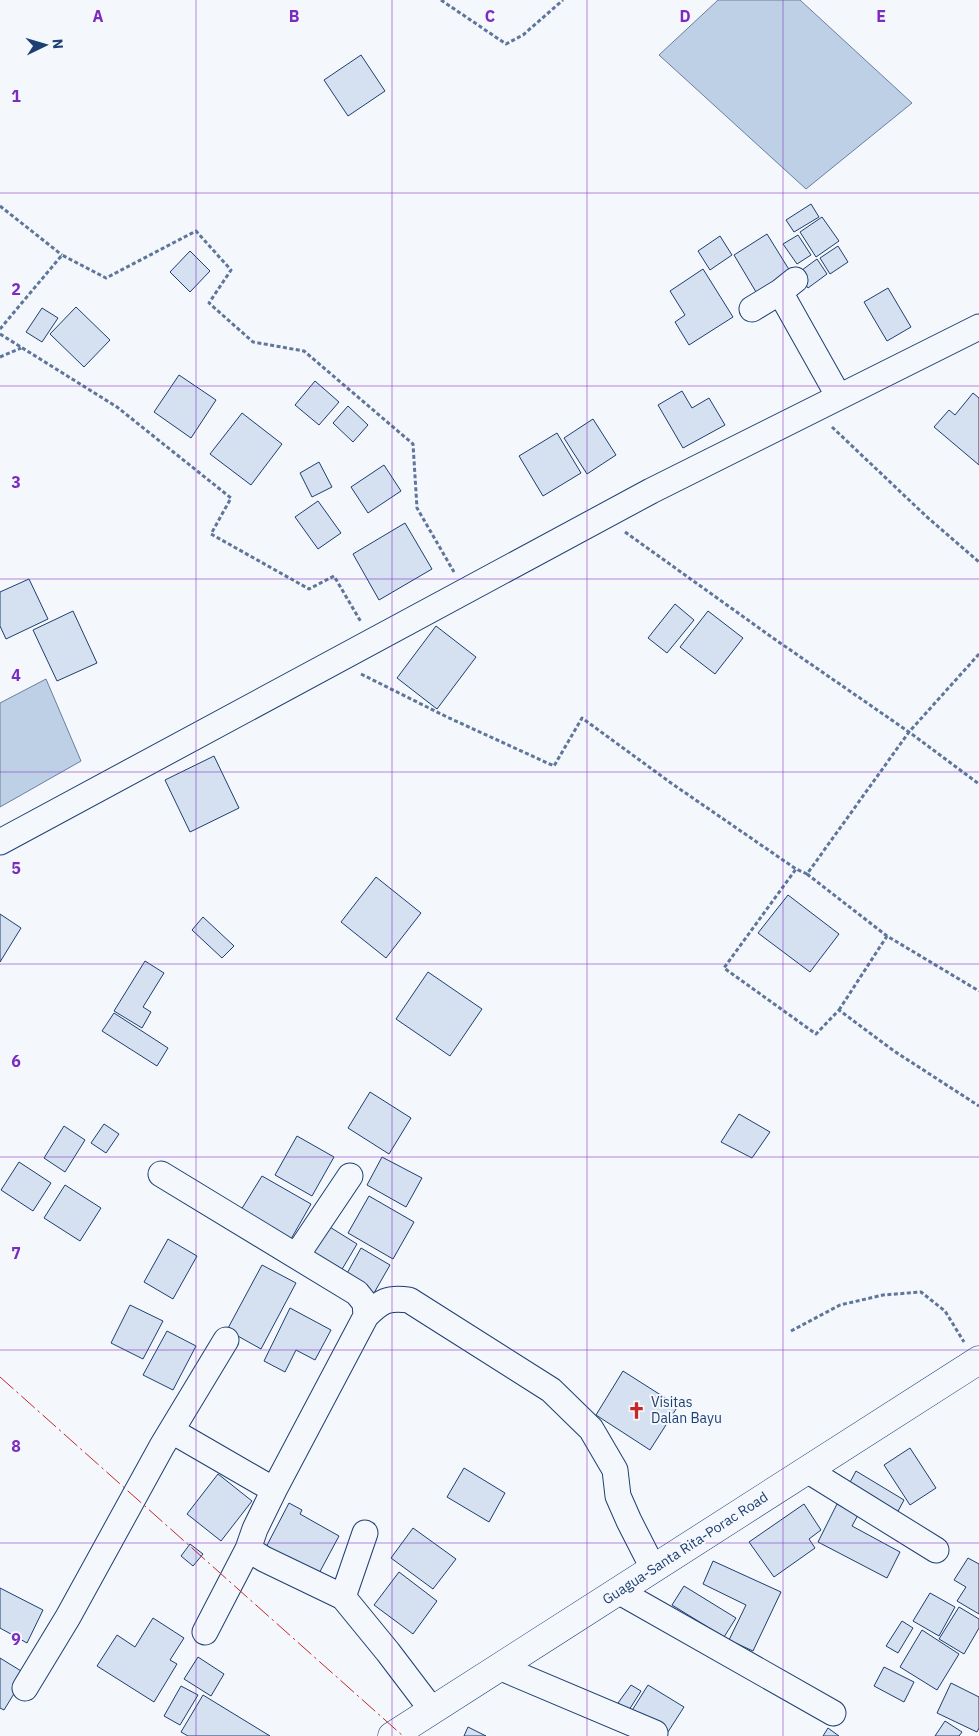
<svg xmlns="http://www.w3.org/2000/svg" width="979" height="1736" font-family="'IBM Plex Sans',sans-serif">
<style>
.water{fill:#bed0e5;stroke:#687fa3}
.building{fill:#d5e0f0;stroke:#1d3f73}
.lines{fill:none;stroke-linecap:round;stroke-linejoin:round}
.minor-casing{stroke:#1d3f73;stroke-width:27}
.major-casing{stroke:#1d3f73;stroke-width:29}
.path{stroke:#5e769c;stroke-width:3;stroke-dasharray:4 2.5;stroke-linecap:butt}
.minor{stroke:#f4f7fb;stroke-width:25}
.major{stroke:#f4f7fb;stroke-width:28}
.power{stroke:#c62828;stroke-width:1;stroke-dasharray:18 4 2.5 4;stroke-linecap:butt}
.grid{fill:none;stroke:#7b2cbf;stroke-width:1;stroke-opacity:0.55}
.labels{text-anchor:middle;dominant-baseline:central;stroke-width:4;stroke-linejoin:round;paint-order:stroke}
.poi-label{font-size:14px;fill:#1d3f73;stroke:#f4f7fb;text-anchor:start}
.street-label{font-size:14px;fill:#1d3f73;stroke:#f4f7fb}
.grid-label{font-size:16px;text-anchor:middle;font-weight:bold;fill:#7b2cbf;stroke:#f4f7fb;stroke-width:4;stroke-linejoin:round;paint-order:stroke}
</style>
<rect width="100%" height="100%" fill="#f4f7fb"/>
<path class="water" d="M718,0H800L912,103L806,189L659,55Z
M46,679L81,761L0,807V703Z"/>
<path class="building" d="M361,55L385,91L348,116L324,80Z
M811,204L819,217L794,232L786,220Z
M822,217L839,241L816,257L800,232Z
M767,234L793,276L759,297L734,255Z
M798,235L811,255L797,264L783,244Z
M720,236L732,255L710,270L698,251Z
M838,246L848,262L830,274L820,258Z
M190,251L210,271L190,292L170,272Z
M817,259L827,274L808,288L798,273Z
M703,269L733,317L689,345L675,322L685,315L670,291Z
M888,288L911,327L887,341L864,302Z
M76,307L110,340L84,367L50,334Z
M42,308L58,318L42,342L26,332Z
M179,375L216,400L191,438L154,412Z
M315,381L339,402L319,425L295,405Z
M682,391L692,408L709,398L725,425L683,448L658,405Z
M973,393L979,398V465L934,427L949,410L955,415Z
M348,406L368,425L353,442L333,423Z
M242,413L282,444L251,485L210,454Z
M593,419L616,455L587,474L564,438Z
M557,433L581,473L543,496L519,456Z
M319,462L332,487L312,497L300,473Z
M384,465L401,491L368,513L351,487Z
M318,501L341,533L318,549L295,517Z
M405,523L432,569L379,600L353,554Z
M29,579L48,619L6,639L0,626V592Z
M675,604L694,620L667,653L648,638Z
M73,611L97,663L57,681L33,630Z
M708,611L743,638L715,674L680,647Z
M436,626L476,657L437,709L397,678Z
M214,756L239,808L190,832L165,780Z
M376,877L421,913L386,958L341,922Z
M788,895L839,934L810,972L758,933Z
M0,914L21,928L0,962Z
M203,917L234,946L222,958L192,930Z
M145,961L164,973L143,1007L151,1012L142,1028L114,1011Z
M428,972L482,1009L450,1056L396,1019Z
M114,1013L168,1048L157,1066L102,1031Z
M370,1092L411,1118L389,1154L348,1128Z
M739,1114L770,1132L752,1158L721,1142Z
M104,1124L119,1134L106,1153L91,1143Z
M64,1126L85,1140L65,1172L44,1158Z
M297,1136L334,1157L312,1196L275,1175Z
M382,1157L422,1178L406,1207L367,1185Z
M19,1162L51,1183L33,1211L1,1190Z
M262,1176L311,1204L291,1239L241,1210Z
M65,1185L101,1208L80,1241L44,1218Z
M369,1196L414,1222L393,1259L348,1233Z
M325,1224L357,1244L338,1276L306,1257Z
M168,1239L197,1256L173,1299L144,1282Z
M361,1248L390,1265L374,1293L345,1277Z
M262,1265L296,1283L261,1349L227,1330Z
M130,1305L163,1321L143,1359L111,1343Z
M290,1308L331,1330L315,1360L296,1350L285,1372L264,1361Z
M167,1331L196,1346L173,1390L143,1375Z
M623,1371L678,1406L650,1450L596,1415Z
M910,1448L936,1488L910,1505L884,1465Z
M464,1468L505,1493L489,1522L447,1497Z
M856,1471L904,1500L896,1515L848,1486Z
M218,1474L252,1501L221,1541L187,1514Z
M289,1503L302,1510L300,1514L339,1536L316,1579L264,1551Z
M804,1504L821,1530L809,1539L815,1548L774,1577L749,1542Z
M837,1504L858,1515L852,1526L900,1552L887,1578L818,1542Z
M413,1528L456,1559L433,1589L391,1558Z
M190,1544L203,1554L193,1566L181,1556Z
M968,1558L979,1564V1614L957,1601L966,1587L954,1580Z
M713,1561L781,1592L753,1651L729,1640L746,1605L703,1584Z
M399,1572L437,1601L413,1634L374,1605Z
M684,1586L736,1618L724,1637L672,1605Z
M0,1588L43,1610L27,1643L0,1628Z
M930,1593L955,1607L939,1636L913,1621Z
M959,1607L979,1619V1628L964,1654L939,1639Z
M153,1618L184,1638L170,1660L177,1664L154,1702L97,1666L117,1635L135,1647Z
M902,1621L913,1628L898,1653L886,1646Z
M922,1630L959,1654L937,1690L900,1667Z
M198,1657L224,1674L211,1696L184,1679Z
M0,1658L26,1674L4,1710L0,1708Z
M884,1667L914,1682L904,1702L874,1686Z
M951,1683L979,1697V1728L977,1732L937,1713Z
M631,1685L641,1691L629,1710L618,1703Z
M648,1685L684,1707L666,1735L631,1712Z
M181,1686L198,1695L180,1725L164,1716Z
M203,1695L270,1736H188L181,1732Z
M945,1721L962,1732L959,1736H935Z
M468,1727L486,1736H464Z
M828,1728L839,1736H823Z"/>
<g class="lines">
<defs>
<path id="minor" d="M795,280L780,292L839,397
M752,309L780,292
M0,842L651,491L979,327
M161,1174L357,1293L365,1303L366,1316L274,1490L255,1529L248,1549L264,1559L343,1597L388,1652L432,1710
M297,1255L350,1176
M366,1316C381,1301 388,1297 409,1300L551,1390L591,1429L615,1470L618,1496L629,1521L653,1568
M172,1431L274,1490
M807,1470L936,1550
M618,1591L833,1713
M343,1597L365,1533
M205,1632L248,1549
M499,1667L655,1733
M25,1688L68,1617L162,1446L226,1340"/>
<path id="major" d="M392,1736L979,1360"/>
</defs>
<use href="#minor" class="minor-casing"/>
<use href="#major" class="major-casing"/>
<path class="path" d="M441,0L506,44L523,35L563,0
M0,206L62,255
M0,329L62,255L106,278L196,231L231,270L209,303L253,342L304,351L413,444L417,508L454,572
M0,334L117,407L231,498L211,534L309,589L334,576L361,622
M0,357L21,348
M832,427L927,517L979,562
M625,532L773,638L909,732L979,784
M979,654L909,732L807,874L796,869L724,968L816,1034L839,1010L894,1051L979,1106
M361,674L447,717L554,766L582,718L671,783L796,869
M807,874L887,936L979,991
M839,1010L887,936
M791,1331L840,1305L883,1295L921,1292L945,1311L964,1342"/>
<use href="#minor" class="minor"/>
<use href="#major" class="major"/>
<path class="power" d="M0,1377L403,1736"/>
</g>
<path class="grid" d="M196,0V1736M392,0V1736M587,0V1736M783,0V1736M0,193H979M0,386H979M0,579H979M0,772H979M0,964H979M0,1157H979M0,1350H979M0,1543H979"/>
<defs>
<symbol id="church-bare" viewBox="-9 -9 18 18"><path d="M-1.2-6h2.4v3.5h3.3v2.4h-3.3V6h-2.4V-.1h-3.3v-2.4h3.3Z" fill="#c62828" stroke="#f4f7fb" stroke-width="2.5" paint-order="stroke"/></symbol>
</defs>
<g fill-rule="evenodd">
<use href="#church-bare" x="624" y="1398" width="25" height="25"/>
</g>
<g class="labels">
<g class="poi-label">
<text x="651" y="1402">Visitas<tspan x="651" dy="16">Dalan Bayu</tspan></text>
</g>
<g class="street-label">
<text transform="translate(685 1548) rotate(-33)">Guagua-Santa Rita-Porac Road</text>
</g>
</g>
<g class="grid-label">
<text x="98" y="22">A</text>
<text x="294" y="22">B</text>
<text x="490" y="22">C</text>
<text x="685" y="22">D</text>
<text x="881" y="22">E</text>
<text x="16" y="102">1</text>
<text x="16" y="295">2</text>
<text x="16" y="488">3</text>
<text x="16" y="681">4</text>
<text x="16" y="874">5</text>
<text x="16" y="1067">6</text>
<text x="16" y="1259">7</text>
<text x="16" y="1452">8</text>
<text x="16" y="1645">9</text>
</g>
<g transform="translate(45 45) rotate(85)" stroke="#f4f7fb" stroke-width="4" paint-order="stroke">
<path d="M0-4L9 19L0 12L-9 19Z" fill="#1d3f73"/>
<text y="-8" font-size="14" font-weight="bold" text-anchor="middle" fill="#1d3f73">N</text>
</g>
</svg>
